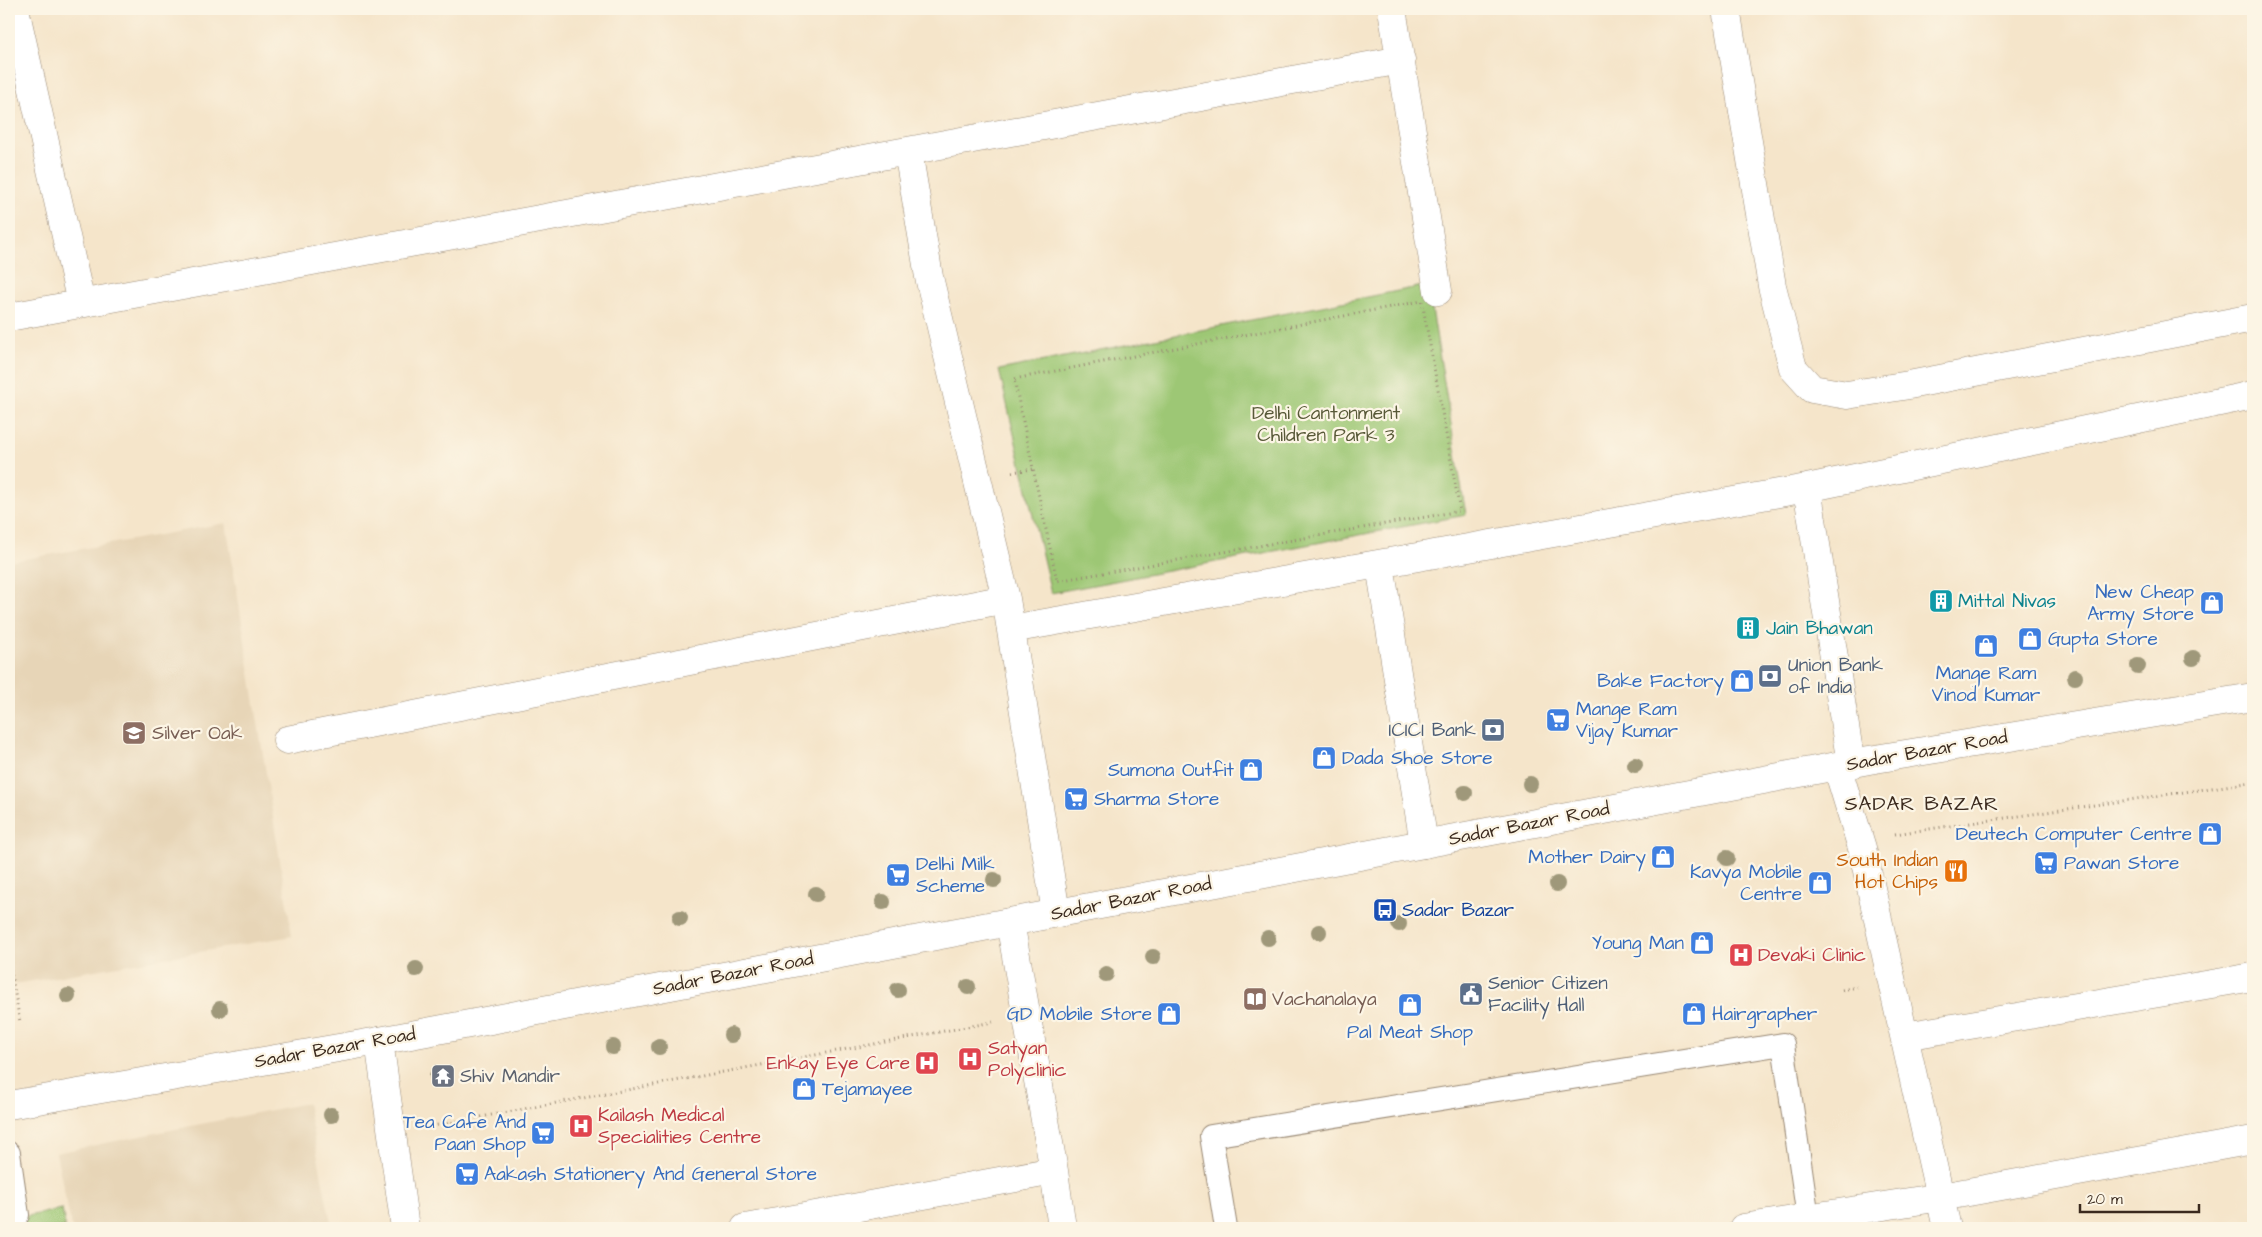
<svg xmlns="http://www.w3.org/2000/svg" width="2262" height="1237" font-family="'Architects Daughter',sans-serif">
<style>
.built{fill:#e7d5b7}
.green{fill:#9dc774;stroke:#6c7849}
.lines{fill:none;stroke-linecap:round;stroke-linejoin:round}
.service-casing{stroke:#988874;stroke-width:24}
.minor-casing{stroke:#988874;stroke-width:29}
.tertiary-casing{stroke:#988874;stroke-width:29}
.path{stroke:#988874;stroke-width:3;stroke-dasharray:1 4;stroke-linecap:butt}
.service{stroke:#fff;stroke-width:22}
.minor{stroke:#fff;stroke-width:28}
.tertiary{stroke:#fff;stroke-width:28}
.tree{fill:#9f987a}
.labels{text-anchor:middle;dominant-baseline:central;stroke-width:4.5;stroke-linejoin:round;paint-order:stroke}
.park-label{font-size:19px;fill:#585938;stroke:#fcf5e5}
.shop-label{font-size:19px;fill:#366cbe;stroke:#fcf5e5;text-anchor:end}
.culture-label{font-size:19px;fill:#0d838f;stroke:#fcf5e5;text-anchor:start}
.service-label{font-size:19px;fill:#4e5e75;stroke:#fcf5e5;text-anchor:start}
.education-label{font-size:19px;fill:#785e54;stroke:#fcf5e5;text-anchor:start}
.street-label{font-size:19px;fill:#3b2a1e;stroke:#fcf5e5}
.food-label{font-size:19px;fill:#c56008;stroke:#fcf5e5;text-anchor:end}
.transit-label{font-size:19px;fill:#164399;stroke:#fcf5e5;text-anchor:start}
.health-label{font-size:19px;fill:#be3a42;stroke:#fcf5e5;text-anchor:start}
.worship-label{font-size:19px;fill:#5b616d;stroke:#fcf5e5;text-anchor:start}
.neighbourhood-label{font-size:20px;letter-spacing:1px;fill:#3b2a1e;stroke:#fcf5e5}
</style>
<rect width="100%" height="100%" fill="#fcf5e5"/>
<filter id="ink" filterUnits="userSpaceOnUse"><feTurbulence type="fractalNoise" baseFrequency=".02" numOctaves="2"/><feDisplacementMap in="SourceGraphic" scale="10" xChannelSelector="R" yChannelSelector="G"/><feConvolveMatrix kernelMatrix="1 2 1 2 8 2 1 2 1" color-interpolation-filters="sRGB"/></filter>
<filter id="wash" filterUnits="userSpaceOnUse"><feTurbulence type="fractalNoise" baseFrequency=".0096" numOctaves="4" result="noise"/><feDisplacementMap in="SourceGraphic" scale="20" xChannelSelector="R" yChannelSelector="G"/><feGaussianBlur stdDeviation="1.12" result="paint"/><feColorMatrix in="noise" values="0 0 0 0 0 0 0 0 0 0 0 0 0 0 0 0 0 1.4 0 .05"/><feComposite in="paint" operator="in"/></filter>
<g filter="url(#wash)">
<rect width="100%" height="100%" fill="#f5e5ca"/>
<path class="built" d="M226,523L292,936L9,985V562Z
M307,1103L332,1228H72L56,1153Z"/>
<path class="green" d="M1428,285L1466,515L1051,593L999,370Z
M62,1209L65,1228H9V1220Z"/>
</g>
<g filter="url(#ink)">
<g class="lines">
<defs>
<path id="service" d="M9,1153L18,1215
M1226,1228L1211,1136L1783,1044L1808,1218"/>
<path id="minor" d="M15,9L81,303
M1392,9L1438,291
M1726,9L1772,286L1793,368L1812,389L1847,395L1909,385L2253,318
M908,151L929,277L1006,599L1056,913
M9,317L1401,60
M1807,488L1851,764
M1380,565L1424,844
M1011,629L1807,488L2253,395
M287,740L1006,599
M1837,766L1862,848L1947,1228
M1010,922L1054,1171L1062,1228
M1905,1036L2253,977
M379,1041L405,1228
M745,1228L1054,1171
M1743,1228L1941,1197L2253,1140"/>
<path id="tertiary" d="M9,1105L379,1041L1869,760L2253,697"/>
</defs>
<use href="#service" class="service-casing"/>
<use href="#minor" class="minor-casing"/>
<use href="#tertiary" class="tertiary-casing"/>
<path class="path" d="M1422,301L1460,511L1057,581L1014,379Z
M1012,472L1033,469
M1895,834L2253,782
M9,960L20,1022
M1842,990L1857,987
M427,1127L993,1022"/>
<use href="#service" class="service"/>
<use href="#minor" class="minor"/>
<use href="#tertiary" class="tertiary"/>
</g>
<g class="tree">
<circle cx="2193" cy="658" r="8"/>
<circle cx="2138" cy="666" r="8"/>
<circle cx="2075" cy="677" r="8"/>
<circle cx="1635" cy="765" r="8"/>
<circle cx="1530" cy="784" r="8"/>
<circle cx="1465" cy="793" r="8"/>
<circle cx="1727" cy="858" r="8"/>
<circle cx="994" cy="880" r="8"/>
<circle cx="1557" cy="884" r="8"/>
<circle cx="816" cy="894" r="8"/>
<circle cx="883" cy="902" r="8"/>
<circle cx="680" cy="918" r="8"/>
<circle cx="1399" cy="924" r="8"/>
<circle cx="1319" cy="932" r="8"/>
<circle cx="1268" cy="938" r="8"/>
<circle cx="1153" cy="957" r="8"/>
<circle cx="416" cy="969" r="8"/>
<circle cx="1106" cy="974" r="8"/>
<circle cx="968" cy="987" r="8"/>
<circle cx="898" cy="990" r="8"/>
<circle cx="68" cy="996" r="8"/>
<circle cx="220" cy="1009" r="8"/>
<circle cx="731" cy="1035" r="8"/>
<circle cx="613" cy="1047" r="8"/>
<circle cx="659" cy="1047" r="8"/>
<circle cx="437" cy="1076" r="8"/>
<circle cx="331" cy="1115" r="8"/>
</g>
</g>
<defs>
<symbol id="building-square" viewBox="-11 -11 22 22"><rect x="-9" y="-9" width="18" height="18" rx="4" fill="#0f9aa8" stroke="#fcf5e5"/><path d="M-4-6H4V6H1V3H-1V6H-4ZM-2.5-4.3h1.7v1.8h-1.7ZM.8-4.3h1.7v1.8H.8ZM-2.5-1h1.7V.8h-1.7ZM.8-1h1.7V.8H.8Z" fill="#fff"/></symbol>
<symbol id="shop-square" viewBox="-11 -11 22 22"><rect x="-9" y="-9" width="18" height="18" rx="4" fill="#3f7fe0" stroke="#fcf5e5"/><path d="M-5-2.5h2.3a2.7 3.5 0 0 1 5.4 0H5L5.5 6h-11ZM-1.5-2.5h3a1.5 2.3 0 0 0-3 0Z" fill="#fff"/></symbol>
<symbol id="bank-square" viewBox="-11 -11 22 22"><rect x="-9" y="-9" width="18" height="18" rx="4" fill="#5c6f8a" stroke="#fcf5e5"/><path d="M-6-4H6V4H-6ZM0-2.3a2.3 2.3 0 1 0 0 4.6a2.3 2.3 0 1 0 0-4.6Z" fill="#fff"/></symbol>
<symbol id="supermarket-square" viewBox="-11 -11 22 22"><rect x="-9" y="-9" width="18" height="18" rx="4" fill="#3f7fe0" stroke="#fcf5e5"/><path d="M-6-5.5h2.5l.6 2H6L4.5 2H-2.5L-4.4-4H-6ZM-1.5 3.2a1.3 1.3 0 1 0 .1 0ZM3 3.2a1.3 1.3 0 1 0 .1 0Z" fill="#fff"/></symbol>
<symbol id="school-square" viewBox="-11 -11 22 22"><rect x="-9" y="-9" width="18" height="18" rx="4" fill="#8d6e63" stroke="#fcf5e5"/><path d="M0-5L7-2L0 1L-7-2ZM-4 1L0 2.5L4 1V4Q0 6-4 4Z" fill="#fff"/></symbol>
<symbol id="restaurant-square" viewBox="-11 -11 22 22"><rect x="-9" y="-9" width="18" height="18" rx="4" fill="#e8710a" stroke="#fcf5e5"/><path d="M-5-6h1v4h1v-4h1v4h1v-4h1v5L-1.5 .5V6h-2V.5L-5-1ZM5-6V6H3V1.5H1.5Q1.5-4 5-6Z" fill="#fff"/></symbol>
<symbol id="bus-square" viewBox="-11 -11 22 22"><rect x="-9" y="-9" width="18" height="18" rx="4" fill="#1a4fb4" stroke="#fcf5e5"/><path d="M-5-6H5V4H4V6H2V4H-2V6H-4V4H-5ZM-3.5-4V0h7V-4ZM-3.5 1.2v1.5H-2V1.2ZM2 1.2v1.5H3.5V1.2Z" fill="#fff"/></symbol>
<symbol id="hospital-square" viewBox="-11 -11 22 22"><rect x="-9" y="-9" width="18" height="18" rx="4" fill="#e0444e" stroke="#fcf5e5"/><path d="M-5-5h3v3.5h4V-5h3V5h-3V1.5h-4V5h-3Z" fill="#fff"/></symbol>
<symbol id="civic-square" viewBox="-11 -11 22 22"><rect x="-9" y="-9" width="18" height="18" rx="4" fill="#5c6f8a" stroke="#fcf5e5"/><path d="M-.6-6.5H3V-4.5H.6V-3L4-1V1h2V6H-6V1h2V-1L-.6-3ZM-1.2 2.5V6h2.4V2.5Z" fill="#fff"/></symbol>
<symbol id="library-square" viewBox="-11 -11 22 22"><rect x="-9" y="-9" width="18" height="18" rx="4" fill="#8d6e63" stroke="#fcf5e5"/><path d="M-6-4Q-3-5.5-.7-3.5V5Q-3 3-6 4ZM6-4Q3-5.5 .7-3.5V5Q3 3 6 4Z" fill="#fff"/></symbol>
<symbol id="temple-square" viewBox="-11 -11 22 22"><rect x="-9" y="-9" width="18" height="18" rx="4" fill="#6b7280" stroke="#fcf5e5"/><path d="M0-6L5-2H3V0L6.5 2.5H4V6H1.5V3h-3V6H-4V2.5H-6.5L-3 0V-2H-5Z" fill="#fff"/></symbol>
</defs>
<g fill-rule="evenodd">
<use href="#building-square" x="1927" y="587" width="28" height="28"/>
<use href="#shop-square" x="2198" y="589" width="28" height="28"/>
<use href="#building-square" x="1734" y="614" width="28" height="28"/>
<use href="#shop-square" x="2016" y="625" width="28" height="28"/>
<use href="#shop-square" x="1972" y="632" width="28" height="28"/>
<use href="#bank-square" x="1756" y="662" width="28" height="28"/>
<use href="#shop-square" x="1728" y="667" width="28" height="28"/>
<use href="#supermarket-square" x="1544" y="706" width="28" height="28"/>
<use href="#bank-square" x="1479" y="716" width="28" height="28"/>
<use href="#school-square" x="120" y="719" width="28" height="28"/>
<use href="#shop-square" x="1310" y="744" width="28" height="28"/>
<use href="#shop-square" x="1237" y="756" width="28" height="28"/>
<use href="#supermarket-square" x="1062" y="785" width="28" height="28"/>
<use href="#shop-square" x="2196" y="820" width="28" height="28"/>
<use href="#shop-square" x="1649" y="843" width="28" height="28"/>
<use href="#supermarket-square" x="2032" y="849" width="28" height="28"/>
<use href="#restaurant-square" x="1942" y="857" width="28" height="28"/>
<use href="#supermarket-square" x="884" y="861" width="28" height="28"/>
<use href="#shop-square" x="1806" y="869" width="28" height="28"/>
<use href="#bus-square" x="1371" y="896" width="28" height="28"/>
<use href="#shop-square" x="1688" y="929" width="28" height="28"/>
<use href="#hospital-square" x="1727" y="941" width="28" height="28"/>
<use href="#civic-square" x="1457" y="980" width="28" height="28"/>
<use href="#library-square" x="1241" y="985" width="28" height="28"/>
<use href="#shop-square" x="1396" y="991" width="28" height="28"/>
<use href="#shop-square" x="1155" y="1000" width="28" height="28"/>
<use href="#shop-square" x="1680" y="1000" width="28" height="28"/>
<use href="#hospital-square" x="956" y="1045" width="28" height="28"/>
<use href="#hospital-square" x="913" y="1049" width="28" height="28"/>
<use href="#temple-square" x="429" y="1062" width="28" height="28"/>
<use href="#shop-square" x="790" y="1075" width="28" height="28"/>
<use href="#hospital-square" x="567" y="1112" width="28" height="28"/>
<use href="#supermarket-square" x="529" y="1119" width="28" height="28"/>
<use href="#supermarket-square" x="453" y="1160" width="28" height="28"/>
</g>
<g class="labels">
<g class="park-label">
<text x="1326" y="413">Delhi Cantonment<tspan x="1326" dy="22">Children Park 3</tspan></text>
</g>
<g class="shop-label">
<text x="2194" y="592">New Cheap<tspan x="2194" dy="22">Army Store</tspan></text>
<text x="2048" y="639" text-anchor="start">Gupta Store</text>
<text x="1986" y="673" text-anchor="middle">Mange Ram<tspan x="1986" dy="22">Vinod Kumar</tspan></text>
<text x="1724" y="681">Bake Factory</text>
<text x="1576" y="709" text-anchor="start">Mange Ram<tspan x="1576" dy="22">Vijay Kumar</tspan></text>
<text x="1342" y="758" text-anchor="start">Dada Shoe Store</text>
<text x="1234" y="770">Sumona Outfit</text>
<text x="1094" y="799" text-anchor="start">Sharma Store</text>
<text x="2192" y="834">Deutech Computer Centre</text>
<text x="1646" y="857">Mother Dairy</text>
<text x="2064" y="863" text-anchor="start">Pawan Store</text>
<text x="916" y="864" text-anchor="start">Delhi Milk<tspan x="916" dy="22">Scheme</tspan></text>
<text x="1802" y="872">Kavya Mobile<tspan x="1802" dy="22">Centre</tspan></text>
<text x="1684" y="943">Young Man</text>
<text x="1152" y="1014">GD Mobile Store</text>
<text x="1712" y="1014" text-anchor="start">Hairgrapher</text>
<text x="1410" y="1032" text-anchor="middle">Pal Meat Shop</text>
<text x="822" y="1089" text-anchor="start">Tejamayee</text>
<text x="526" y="1122">Tea Cafe And<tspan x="526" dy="22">Paan Shop</tspan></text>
<text x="484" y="1174" text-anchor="start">Aakash Stationery And General Store</text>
</g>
<g class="culture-label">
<text x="1958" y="601">Mittal Nivas</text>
<text x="1766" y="628">Jain Bhawan</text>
</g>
<g class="service-label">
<text x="1788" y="665">Union Bank<tspan x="1788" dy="22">of India</tspan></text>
<text x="1476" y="730" text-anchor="end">ICICI Bank</text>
<text x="1488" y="983">Senior Citizen<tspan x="1488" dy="22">Facility Hall</tspan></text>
</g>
<g class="education-label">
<text x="152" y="733">Silver Oak</text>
<text x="1272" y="999">Vachanalaya</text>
</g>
<g class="street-label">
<text transform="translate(1927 751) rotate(-10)">Sadar Bazar Road</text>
<text transform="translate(1529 824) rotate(-11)">Sadar Bazar Road</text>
<text transform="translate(1131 899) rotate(-11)">Sadar Bazar Road</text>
<text transform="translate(733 974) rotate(-11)">Sadar Bazar Road</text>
<text transform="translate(335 1048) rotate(-10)">Sadar Bazar Road</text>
</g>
<g class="food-label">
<text x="1938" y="860">South Indian<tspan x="1938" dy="22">Hot Chips</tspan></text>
</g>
<g class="transit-label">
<text x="1402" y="910">Sadar Bazar</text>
</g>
<g class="health-label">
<text x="1758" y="955">Devaki Clinic</text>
<text x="988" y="1048">Satyan<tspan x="988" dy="22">Polyclinic</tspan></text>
<text x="910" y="1063" text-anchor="end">Enkay Eye Care</text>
<text x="598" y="1115">Kailash Medical<tspan x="598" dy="22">Specialities Centre</tspan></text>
</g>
<g class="worship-label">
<text x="460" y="1076">Shiv Mandir</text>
</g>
<g class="neighbourhood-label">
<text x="1922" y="804">SADAR BAZAR</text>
</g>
</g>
<rect width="2262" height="1237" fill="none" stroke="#fcf5e5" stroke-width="30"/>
<path d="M2080 1204v8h119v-8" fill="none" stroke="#3b2a1e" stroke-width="2.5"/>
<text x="2087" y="1204" font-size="15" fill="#3b2a1e" stroke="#fcf5e5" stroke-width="4" paint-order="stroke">20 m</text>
</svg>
